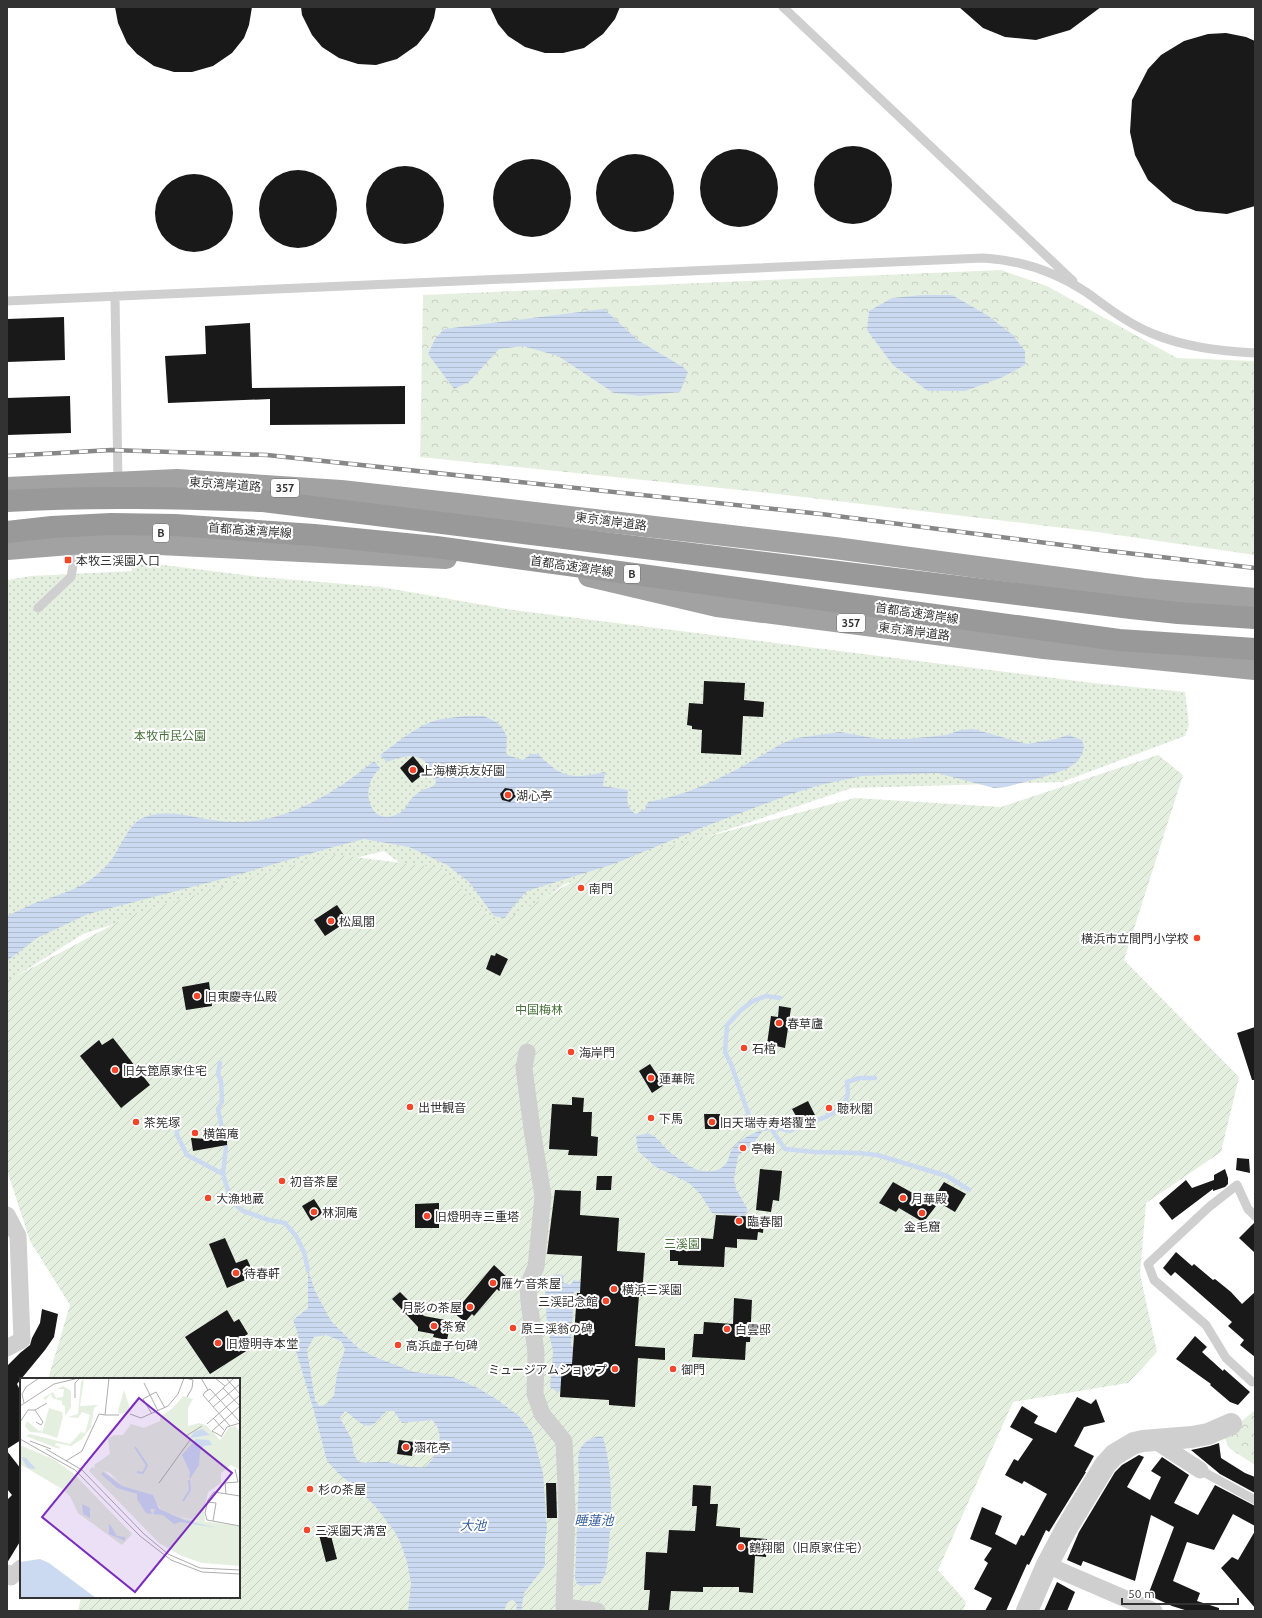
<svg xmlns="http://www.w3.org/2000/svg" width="1262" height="1618" font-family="Ubuntu,'Noto Sans JP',sans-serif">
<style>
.grass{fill:url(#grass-dots)}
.forest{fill:url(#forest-crowns)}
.garden{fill:url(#garden-furrows)}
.water{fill:url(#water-rules);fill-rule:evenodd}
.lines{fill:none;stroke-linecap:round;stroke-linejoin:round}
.stream{stroke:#cbdaf0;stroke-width:4.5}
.building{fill:#191919}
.service{stroke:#cfcfcf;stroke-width:9}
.minor{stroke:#cfcfcf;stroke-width:17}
.tertiary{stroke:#cfcfcf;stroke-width:22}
.trunk{stroke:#a2a2a2;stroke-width:22}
.rail-casing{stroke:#878787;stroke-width:4.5}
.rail{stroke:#fff;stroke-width:3;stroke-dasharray:9;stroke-linecap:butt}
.motorway-bridge{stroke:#999;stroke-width:22}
.poi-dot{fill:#f3462a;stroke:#fff;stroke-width:1.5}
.labels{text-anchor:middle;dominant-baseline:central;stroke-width:4;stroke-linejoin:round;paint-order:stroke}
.shield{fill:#fff;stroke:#707070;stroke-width:1}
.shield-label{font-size:11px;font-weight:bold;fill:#323232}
.street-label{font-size:12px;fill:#323232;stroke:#fff}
.poi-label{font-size:12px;fill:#323232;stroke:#fff;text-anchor:start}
.park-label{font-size:12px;fill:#49733b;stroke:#fff}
.water-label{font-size:13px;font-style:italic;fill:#38609c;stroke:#fff}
.inset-river{fill:none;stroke:#cbdaf0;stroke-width:2}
.inset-road{fill:none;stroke:#adadad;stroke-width:1}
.view{fill:#7b2cbf;fill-opacity:0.15;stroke:#7b2cbf;stroke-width:2}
.inset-edge{fill:none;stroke:#323232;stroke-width:2}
</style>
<defs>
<pattern id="grass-dots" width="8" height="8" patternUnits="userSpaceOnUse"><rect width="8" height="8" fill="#e5efe0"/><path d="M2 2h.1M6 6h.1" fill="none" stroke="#c5cdc1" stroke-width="1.8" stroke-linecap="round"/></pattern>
<pattern id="forest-crowns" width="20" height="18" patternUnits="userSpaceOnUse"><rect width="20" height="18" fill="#e5efe0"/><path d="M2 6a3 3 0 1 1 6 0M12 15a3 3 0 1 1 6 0" fill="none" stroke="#c5cdc1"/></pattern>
<pattern id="garden-furrows" width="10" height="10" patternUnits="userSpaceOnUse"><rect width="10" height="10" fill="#e5efe0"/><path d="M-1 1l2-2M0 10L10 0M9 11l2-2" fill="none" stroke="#c5cdc1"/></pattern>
<pattern id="water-rules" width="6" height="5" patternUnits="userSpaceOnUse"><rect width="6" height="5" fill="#cbdaf0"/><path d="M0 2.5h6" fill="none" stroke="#afbcce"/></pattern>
</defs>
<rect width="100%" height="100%" fill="#fff"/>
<path class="grass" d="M131,561L260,577L381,587L513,610L1093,683L1185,692L1189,725L1185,736L1062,782L852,788L565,884L494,933L384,851L219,891L83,934L7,982V580L31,576L132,571Z"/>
<path class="forest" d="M1001,270L1047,286L1177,358L1255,361V555L1097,532L778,494L420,457L423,295Z
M1255,1410V1465L1229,1448L1224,1436Z"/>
<path class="garden" d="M1158,755L1183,775L1124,960L1239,1077L1221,1152L1146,1203L1140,1274L1157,1352L1128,1383L1013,1402L938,1570L966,1602L963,1611H78L81,1597H239V1379H48L70,1305L30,1241L7,1170V981L133,914L331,854L441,868L497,925L605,863L855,798L1001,807Z"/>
<path class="water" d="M922,295H952L987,315L1013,335L1025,351V365L1003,377L965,391H928L893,365L867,330L869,311L892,298Z
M604,309L639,341L683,367L688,372L680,392L641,396L614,393L558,356L523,346L499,349L469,382L454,389L428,354L435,339L444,329Z
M466,716H484L498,723L503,729L507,737L506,754L510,756L523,760L531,754H538C562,779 573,779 605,772L603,786L628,790C627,800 626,808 636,814L645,809L648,802C697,794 740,768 783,743L797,738L840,732L879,739H907L947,735L960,730L973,729L1027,744L1056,739L1068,735L1082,740L1084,747L1082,754L1078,761L1067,769L1043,777L1006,787L994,788L937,773L862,776L820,785L791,794L706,826L614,864L527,891L511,909L505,918L494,916L469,882L447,865L409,847L364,839L326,849L230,877L88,914L37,938L7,961V916C16,912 25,907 35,903C62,894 88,887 108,864C120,851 127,823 145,817C174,807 203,822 232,822C285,824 335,793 374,761L380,768C376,772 372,777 370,783C364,802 375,825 398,814C405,811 407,804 412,798C414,795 418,793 421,791C425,787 435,789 436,782C436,779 433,776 432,774C425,750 405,755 387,762L380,755C398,742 416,726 437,720C447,718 456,717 466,716Z
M764,1129L753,1144L738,1156L734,1179L736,1189L748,1210L744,1216L712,1213L701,1195L689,1183L656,1167L638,1151L636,1136L648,1133C661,1139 661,1145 671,1153C676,1158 685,1162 691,1167C702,1173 720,1174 727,1162C729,1159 729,1154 731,1151C738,1139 752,1134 764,1129Z
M308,1270L315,1291L331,1321L358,1348L375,1357L414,1372L453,1377L478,1388L496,1399L519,1416L532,1433L543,1473L547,1530L545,1543V1566L524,1593L521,1611H516L517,1604L513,1600L508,1601L504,1611H408L411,1583L407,1562L401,1544L395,1532L375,1506L363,1494L339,1474L327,1461L314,1411L296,1351L298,1334L293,1320L308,1308ZM326,1335L341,1341L345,1349L337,1374L334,1396L326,1405L319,1406L315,1400L307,1350L314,1337ZM345,1411C354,1416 364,1432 375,1423C380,1419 382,1415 387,1411H394L402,1423C412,1421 421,1422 432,1420C446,1433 439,1456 425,1467C409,1468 402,1465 387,1462C378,1461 368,1464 359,1462L354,1455L352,1440L340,1418Z
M555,1274L563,1275L564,1283L570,1285L574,1280L585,1283L588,1288L574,1292L571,1345L575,1350H590L566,1387L557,1392L550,1387L553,1351L547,1326L545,1284Z
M599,1436L603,1437C615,1479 611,1524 607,1566L605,1575L600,1584L580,1586L577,1583L575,1579L579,1474C577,1454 577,1442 599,1436Z"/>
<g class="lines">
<path class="stream" d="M780,998L766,996L753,1001L741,1010L727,1025L725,1052L731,1064L749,1116L764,1129L770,1127L785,1149L815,1152L859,1153L877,1155L947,1176L969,1190
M220,1063L218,1074L221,1081L222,1102L218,1109L226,1147L223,1174L231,1201L243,1211L269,1220L285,1223L296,1236L304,1252L308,1270
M177,1125V1135L187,1155L223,1174
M772,1130L779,1128L790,1131C808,1119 826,1123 842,1105C843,1103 847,1100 847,1097C849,1093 847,1086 847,1082L859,1078H875"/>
</g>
<path class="building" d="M115,7H252L249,25L244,38L232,53L213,66L192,72H174L154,66L137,54L127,43L118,23Z
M301,7H436L434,18L429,30L417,45L397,59L376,65L358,64L339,58L322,47L312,35L302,15Z
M490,7H620L615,19L603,34L584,48L563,53H545L525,47L508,36L498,24Z
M959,7H1101L1070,30L1036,40L1005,37L983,28Z
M1226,33L1246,37L1255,41V206L1227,214L1196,211L1173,202L1148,180L1135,155L1130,132L1132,100L1148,69L1161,55L1184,41L1208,34Z
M814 185a39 39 0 1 1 78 0a39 39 0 1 1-78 0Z
M700 188a39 39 0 1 1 78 0a39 39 0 1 1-78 0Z
M596 193a39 39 0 1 1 78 0a39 39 0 1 1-78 0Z
M493 198a39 39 0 1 1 78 0a39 39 0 1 1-78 0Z
M366 205a39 39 0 1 1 78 0a39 39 0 1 1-78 0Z
M259 209a39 39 0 1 1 78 0a39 39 0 1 1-78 0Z
M155 213a39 39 0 1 1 78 0a39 39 0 1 1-78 0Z
M64,317L65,360L7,362V319Z
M250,323L252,388L405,386V424L270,425V399L168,403L165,356L206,354L205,326Z
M70,396L71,433L7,435V398Z
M704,681L745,683L744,700L764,702L763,717L743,716L741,755L701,753L702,730L692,729V726L687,725L689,703L703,704Z
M413,756L426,772L412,783L400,768Z
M505,788L512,789L516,796L510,802L502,800L500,794Z
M337,905L348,921L325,936L314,920Z
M496,953L508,959L500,976L486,969L491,955L495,956Z
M209,982L212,1006L186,1010L182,987Z
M779,1006L791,1008L785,1048L767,1044L771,1016L778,1017Z
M1255,1027V1080H1252L1237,1033Z
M113,1038L150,1085L121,1108L80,1056L99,1040L102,1045Z
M650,1064L664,1085L652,1093L639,1071Z
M572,1097L584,1098L583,1112H592L591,1136L598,1137L597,1156L568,1155L569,1150L549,1149L552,1104L572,1105Z
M808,1101L815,1115L800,1123L792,1109Z
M704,1114H720L719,1129H705Z
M191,1138L227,1140V1145L193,1151Z
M1237,1158L1249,1159L1250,1173L1236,1170Z
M760,1169L782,1171L779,1201L773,1200L771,1212L756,1210Z
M1225,1169L1228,1178V1184L1225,1187L1213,1191V1189L1172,1220L1159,1203L1186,1180L1192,1188L1214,1180V1175Z
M597,1176H612L611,1190H596Z
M893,1182L936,1206L926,1219L921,1221L899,1208L896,1212L879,1203Z
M944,1182L966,1194L955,1212L933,1199Z
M555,1190L581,1191L580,1215L619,1218L617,1251L645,1253L642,1296H639L635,1346L665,1348V1360L638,1358L635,1407L609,1405V1400L560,1397L562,1364H572L577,1293H580L582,1256L547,1254Z
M314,1199L323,1213L311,1221L302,1206Z
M439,1203V1228H415V1204Z
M716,1215L764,1217L763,1233L758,1232L757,1240L737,1239V1248L725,1247L724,1267L678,1265V1261H670V1248L701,1249V1238L713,1239Z
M1255,1222V1253L1239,1238Z
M225,1238L236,1263L247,1259L253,1272L249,1274L250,1278L227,1288L209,1244Z
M1176,1252L1192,1266L1194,1264L1213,1280L1215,1279L1231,1292L1242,1304L1255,1292V1357L1240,1345L1244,1340L1228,1326L1232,1322L1175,1272L1171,1276L1163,1268Z
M494,1265L510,1280L499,1291L497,1289L474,1316L472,1314L465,1322L454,1313Z
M400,1292L424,1316L451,1321L447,1340L433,1337L434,1334L418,1331V1327L392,1299Z
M734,1298L752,1300L750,1342H746L745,1360L692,1357L694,1334H703L704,1322L733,1324Z
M42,1309L58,1314L54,1337L45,1350L17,1384L21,1392V1440L7,1449V1366L20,1353L30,1345L32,1338L40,1323Z
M227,1310L234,1322L239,1319L248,1334L243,1337L251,1348L210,1374L185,1337Z
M1195,1336L1207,1347L1202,1352L1223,1371L1224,1369L1250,1392L1238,1405L1230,1402L1210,1385L1211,1384L1176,1359Z
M1077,1397L1091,1404L1096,1399L1105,1422L1084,1427L1074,1446L1094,1456L1085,1472H1086L1049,1532L1046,1530L1029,1565L1027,1564L1006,1611H985L992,1598L974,1589L988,1563L984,1560L992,1548L970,1539L982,1507L1002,1516L995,1534L1016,1545L1021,1535L1024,1536L1047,1494L1024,1481L1022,1484L1005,1475L1014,1459L1018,1461L1033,1439L1010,1427L1022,1406L1038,1416L1034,1423L1056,1433Z
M399,1440L414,1442L412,1456L397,1454Z
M1219,1443L1221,1458L1245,1473L1255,1477V1493L1220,1474L1191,1450L1210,1446Z
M7,1451L21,1469V1540L7,1563V1500L12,1495L7,1489Z
M1139,1455L1144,1457L1127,1487L1150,1500L1161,1477L1151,1471L1162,1457L1189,1475L1174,1503L1198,1515L1215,1485L1255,1506V1526L1233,1514L1214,1550L1187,1542L1173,1581L1200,1593L1197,1601L1219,1608V1611H1188L1172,1606L1148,1595L1174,1527L1151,1515L1135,1581L1083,1561L1081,1566L1067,1560L1079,1532L1115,1472L1122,1465Z
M546,1483H556L557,1518H547Z
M693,1485L711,1486L710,1504H718L716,1526L740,1528V1537L767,1539L766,1557L755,1556L753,1593L739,1592V1587H703V1592L671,1591L669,1611H648L650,1590H644L646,1552L667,1553L669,1530L695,1531L697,1506H692Z
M328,1524L337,1559L326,1562L317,1527Z
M1255,1531V1608L1221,1568L1232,1557L1238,1560Z
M1057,1582L1075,1592L1067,1611H1044Z"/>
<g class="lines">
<path class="service" d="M783,7L1073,281
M115,296L118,483
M7,301L983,258C1021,260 1054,271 1086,292C1107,307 1127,323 1151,333C1184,347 1219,351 1255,353
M38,608L71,577L77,544
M1252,1382L1226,1358L1206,1325L1154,1280L1148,1264L1209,1207L1237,1185L1248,1209L1255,1216
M1200,1470L1255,1500"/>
<path class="minor" d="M527,1052L524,1068L532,1129L543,1196L536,1267L528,1285L529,1302L536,1352L535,1394L542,1414L564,1441L567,1511L564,1607L597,1611
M7,1215L18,1236L22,1340L7,1348
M1154,1440L1200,1470
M1047,1565L1154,1611
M7,1573L11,1577L21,1568"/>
<path class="tertiary" d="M1027,1611L1047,1565L1066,1529L1105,1465L1114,1455L1134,1443L1143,1441L1192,1437L1208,1434L1231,1424"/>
<path class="trunk" d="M7,488L177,480L341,491L458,504L835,548L1143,589L1255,599
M7,549L95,542H118L446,558
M589,576L717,606L1044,648L1255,669"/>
<defs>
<path id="rail" d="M7,456L111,450L267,455L821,514L1101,550L1255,568"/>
</defs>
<use href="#rail" class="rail-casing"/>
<use href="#rail" class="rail"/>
<path class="motorway-bridge" d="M7,501C92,496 177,498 263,501L1131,608L1178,613L1255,618
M7,532L52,527L111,524L175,525L314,535L436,547L1119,640L1255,649"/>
</g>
<g class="poi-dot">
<rect x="64" y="556" width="8" height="8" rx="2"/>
<circle cx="413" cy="770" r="4"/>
<circle cx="508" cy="795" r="4"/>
<circle cx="581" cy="888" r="4"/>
<circle cx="331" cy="921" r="4"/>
<circle cx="1197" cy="938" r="4"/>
<circle cx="197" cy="996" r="4"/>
<circle cx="779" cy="1023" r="4"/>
<circle cx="744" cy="1048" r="4"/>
<circle cx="571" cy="1052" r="4"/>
<circle cx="115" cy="1070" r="4"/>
<circle cx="651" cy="1078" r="4"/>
<circle cx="410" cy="1107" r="4"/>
<circle cx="829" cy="1108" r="4"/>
<circle cx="651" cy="1118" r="4"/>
<circle cx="136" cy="1122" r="4"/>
<circle cx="712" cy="1122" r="4"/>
<circle cx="195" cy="1133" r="4"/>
<circle cx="743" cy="1148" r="4"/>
<circle cx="282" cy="1181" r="4"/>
<circle cx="208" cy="1198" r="4"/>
<circle cx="903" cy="1198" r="4"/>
<circle cx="314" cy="1212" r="4"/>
<circle cx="922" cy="1213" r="4"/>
<circle cx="427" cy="1216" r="4"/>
<circle cx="739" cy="1221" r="4"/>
<circle cx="236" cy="1273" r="4"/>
<circle cx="493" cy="1283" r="4"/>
<circle cx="614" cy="1289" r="4"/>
<circle cx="606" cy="1301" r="4"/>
<circle cx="470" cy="1307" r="4"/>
<circle cx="434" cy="1326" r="4"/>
<circle cx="513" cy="1328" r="4"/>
<circle cx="727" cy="1329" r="4"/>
<circle cx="218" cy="1343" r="4"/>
<circle cx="398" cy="1345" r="4"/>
<circle cx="615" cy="1369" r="4"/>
<circle cx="673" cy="1369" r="4"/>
<circle cx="406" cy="1447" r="4"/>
<circle cx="310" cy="1489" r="4"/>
<circle cx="307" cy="1530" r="4"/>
<circle cx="741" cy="1547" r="4"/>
</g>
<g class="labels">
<g class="shield">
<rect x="271" y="479" width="28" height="18" rx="3"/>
<rect x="153" y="524" width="16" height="18" rx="3"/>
<rect x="624" y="565" width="16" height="18" rx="3"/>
<rect x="837" y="614" width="28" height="18" rx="3"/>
</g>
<g class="shield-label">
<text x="285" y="488">357</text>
<text x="161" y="533">B</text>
<text x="632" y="574">B</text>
<text x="851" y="623">357</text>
</g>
<g class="street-label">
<text transform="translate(225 484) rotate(4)">東京湾岸道路</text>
<text transform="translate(611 521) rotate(7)">東京湾岸道路</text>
<text transform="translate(250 530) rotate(4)">首都高速湾岸線</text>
<text transform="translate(572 566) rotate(8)">首都高速湾岸線</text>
<text transform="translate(917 613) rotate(8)">首都高速湾岸線</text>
<text transform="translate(914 631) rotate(7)">東京湾岸道路</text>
</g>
<g class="poi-label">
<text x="76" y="560">本牧三渓園入口</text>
<text x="421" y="770">上海横浜友好園</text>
<text x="516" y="795">湖心亭</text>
<text x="589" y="888">南門</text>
<text x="339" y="921">松風閣</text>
<text x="1189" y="938" text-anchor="end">横浜市立間門小学校</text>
<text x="205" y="996">旧東慶寺仏殿</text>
<text x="787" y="1023">春草廬</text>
<text x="752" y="1048">石棺</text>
<text x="579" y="1052">海岸門</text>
<text x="123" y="1070">旧矢箆原家住宅</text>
<text x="659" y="1078">蓮華院</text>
<text x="418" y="1107">出世観音</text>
<text x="837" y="1108">聴秋閣</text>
<text x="659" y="1118">下馬</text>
<text x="144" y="1122">茶筅塚</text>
<text x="720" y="1122">旧天瑞寺寿塔覆堂</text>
<text x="203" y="1133">横笛庵</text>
<text x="751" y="1148">亭榭</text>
<text x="290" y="1181">初音茶屋</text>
<text x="216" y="1198">大漁地蔵</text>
<text x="911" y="1198">月華殿</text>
<text x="322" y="1212">林洞庵</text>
<text x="435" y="1216">旧燈明寺三重塔</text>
<text x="747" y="1221">臨春閣</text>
<text x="922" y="1226" text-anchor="middle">金毛窟</text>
<text x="244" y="1273">待春軒</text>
<text x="501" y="1283">雁ケ音茶屋</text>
<text x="622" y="1289">横浜三渓園</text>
<text x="598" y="1301" text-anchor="end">三渓記念館</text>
<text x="462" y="1307" text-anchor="end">月影の茶屋</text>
<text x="442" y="1326">茶寮</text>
<text x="521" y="1328">原三渓翁の碑</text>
<text x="735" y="1329">白雲邸</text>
<text x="226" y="1343">旧燈明寺本堂</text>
<text x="406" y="1345">高浜虚子句碑</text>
<text x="607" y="1369" text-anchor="end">ミュージアムショップ</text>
<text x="681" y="1369">御門</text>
<text x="414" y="1447">涵花亭</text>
<text x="318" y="1489">杉の茶屋</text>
<text x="315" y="1530">三渓園天満宮</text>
<text x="749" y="1547">鶴翔閣（旧原家住宅）</text>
</g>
<g class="park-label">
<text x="170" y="735">本牧市民公園</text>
<text x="539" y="1009">中国梅林</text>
<text x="682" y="1243">三溪園</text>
</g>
<g class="water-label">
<text x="594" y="1520">睡蓮池</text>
<text x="473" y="1525">大池</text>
</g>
</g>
<g transform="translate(20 1378)">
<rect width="220" height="220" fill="#fff"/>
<path d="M29,30L42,34L43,39L37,60L22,55ZM72,89L84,93L100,105L135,116L138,129L152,136L165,141L220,148V188L182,185L162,178L139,165L69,93Z" fill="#e5efe0"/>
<path d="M64,1L60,28L78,27L74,30L71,49L62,61L51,68L36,65L35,67L40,69L39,71L6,58L10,56L50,66L61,54L65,55L70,37L62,34L58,40L48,39L58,36L61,4ZM43,8L51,13V29L45,38V28L42,27V23L32,20L31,16L25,22L23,20L33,14L36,20L43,19L44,11H37ZM104,12L111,34L99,36L98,33ZM7,43L19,53L22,52L21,55L10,54L5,48ZM0,67L33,81L53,95L112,156L102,167L58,135L50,118L42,111L0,86Z" fill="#e5efe0"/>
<path d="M163,18L173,21L168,30V48L179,45L186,47L200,62L209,50L215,48L220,54V98V92L211,87L201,95V105L188,114L184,133L185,144L160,139L142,132L135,124L134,117L122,115L100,105L90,95L75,90L74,87L90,76L88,61L94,57H103L111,46L124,50L140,43V39L154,29Z" fill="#e5efe0"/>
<path d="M185,153L202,157L198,181L179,178ZM220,158V175L210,178L207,161Z" fill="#e5efe0"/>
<path d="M182,51L190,57L170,60L174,54ZM176,61L189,62L192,67L184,68L180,73L179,87L169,102L170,94L162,77ZM1,79L6,80L16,91L8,90ZM83,94L102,108L133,117L139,131L164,142L197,150L160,144L154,146L143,137L133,136L135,131H130L132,136L126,135L117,121V116L97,110L81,96ZM62,126L70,130V140L63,136ZM89,145L97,158L105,159V163L89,156ZM20,181L29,185L76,220H0V184Z" fill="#cbdaf0"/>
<path class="inset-river" d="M115,69L127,87L123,95L117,94M163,123L170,112L169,102"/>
<path class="inset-road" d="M166,0L173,2L172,10L167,19M181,0L188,12M195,0L205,8M206,0L220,16M124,5L138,33M203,10L220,28M55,20V5L59,1M188,24L214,0M4,25L2,16L6,9L19,0M0,28L34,6L59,0M193,29L220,6M15,32L23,44L21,47L16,44M110,36L121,40L148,28L158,16L164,0M132,36L123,21L136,14L145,30M85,37H99M193,40L204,52M0,44L8,32H15L27,25M187,46L220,17M210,48L183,17L185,14L190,11L220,44M201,58L192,53L220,28M201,59L207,49L220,45M0,61L55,92L120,158L151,182L182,194L220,196M10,63L31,71M26,71L62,92L124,156L148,176L180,190L220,192M46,83L62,73L79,36L85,37L89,0M139,105L170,62L166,58L182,48M206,116L205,105L218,104L215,91M220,118L194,114L188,122L185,135L187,142L220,148M188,124L196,125L193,143"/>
<path class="view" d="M119,20L212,95L115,214L22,139Z"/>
<rect width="220" height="220" class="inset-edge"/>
</g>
<rect width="1262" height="1618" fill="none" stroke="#323232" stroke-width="16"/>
<path d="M1122 1598v6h116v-6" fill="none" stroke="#323232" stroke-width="2"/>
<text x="1128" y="1598" font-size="12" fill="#323232" stroke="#ffffff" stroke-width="3" paint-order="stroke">50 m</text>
</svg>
